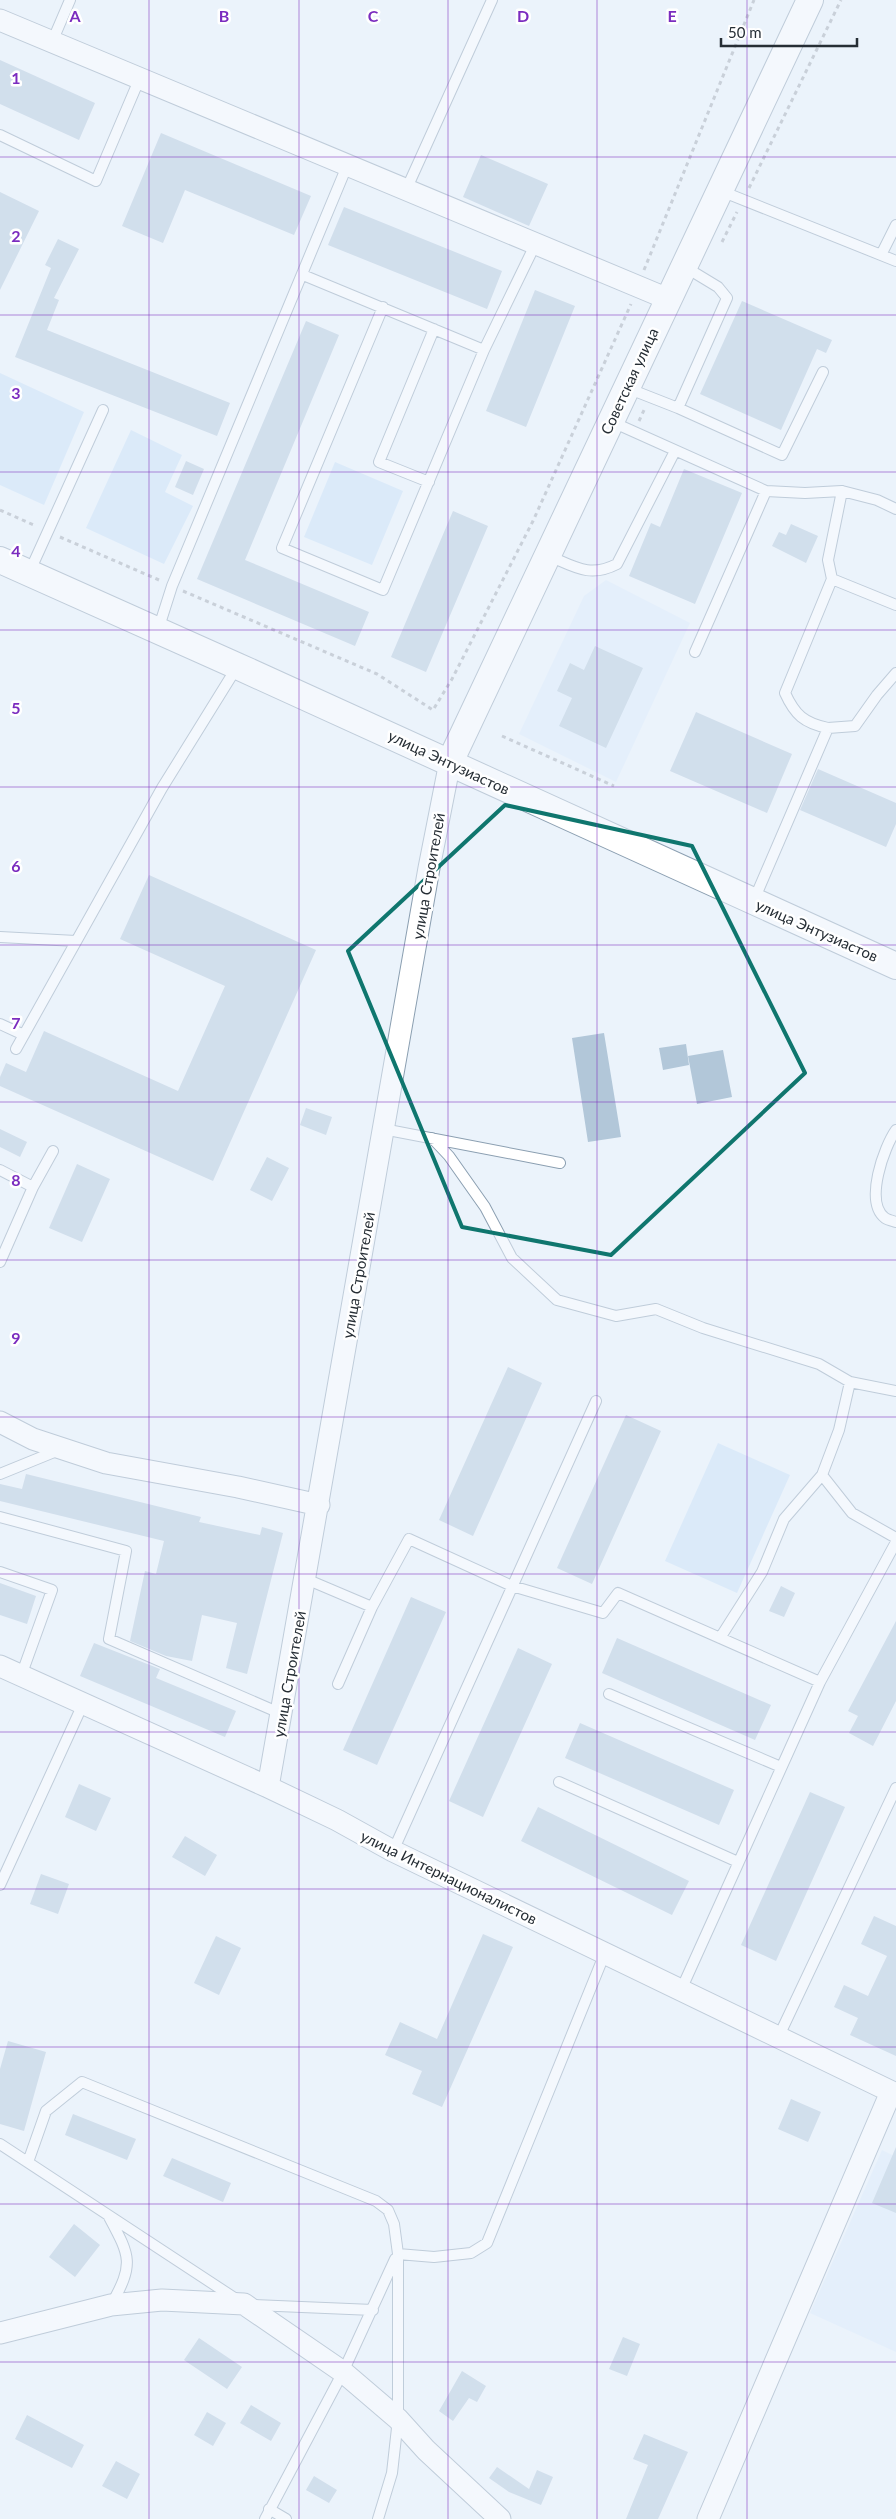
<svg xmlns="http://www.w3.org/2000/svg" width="896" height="2519" font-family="Lato,sans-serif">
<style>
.built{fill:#dcecfb}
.green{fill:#c8e1f7}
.building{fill:#b2c7d9}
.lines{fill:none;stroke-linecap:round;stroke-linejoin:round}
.service-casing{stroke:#8b9fb1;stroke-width:12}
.minor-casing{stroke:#8b9fb1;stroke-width:23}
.tertiary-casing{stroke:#8b9fb1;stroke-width:28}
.path{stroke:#9fa7af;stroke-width:3;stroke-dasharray:4 4;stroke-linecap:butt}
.service{stroke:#fff;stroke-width:10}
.minor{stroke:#fff;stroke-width:21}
.tertiary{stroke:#fff;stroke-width:26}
.marked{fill:none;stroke:#0f766e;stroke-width:4;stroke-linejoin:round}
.grid{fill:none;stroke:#7b2cbf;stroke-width:1;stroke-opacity:0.55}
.labels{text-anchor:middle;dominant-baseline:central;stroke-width:5;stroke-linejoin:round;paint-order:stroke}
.street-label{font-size:15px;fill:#262e35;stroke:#fff}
.grid-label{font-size:16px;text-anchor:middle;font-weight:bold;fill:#7b2cbf;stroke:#fff;stroke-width:5;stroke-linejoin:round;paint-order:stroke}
</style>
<rect width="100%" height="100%" fill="#ebf3fb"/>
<path class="built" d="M606,580L690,623L616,782L519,734L584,596Z
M882,2150L896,2157V2352L810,2313Z"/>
<path class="green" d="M0,373L84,412L44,505L0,485Z
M131,430L182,455L165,492L193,506L164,564L86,528Z
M335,462L403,491L372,565L304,537Z
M718,1443L790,1475L737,1593L665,1561Z"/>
<path class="building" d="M0,60L95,103L79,140L0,104Z
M161,133L311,196L294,235L185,190L163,243L122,226Z
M481,155L548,184L529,226L463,197Z
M0,192L39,211L0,290Z
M344,207L502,271L487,309L328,245Z
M58,239L79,249L54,298L59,300L47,330L230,403L217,436L15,357L51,268L45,265Z
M535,290L575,306L526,427L486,411Z
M742,301L832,340L826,353L817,349L781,430L700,394Z
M306,321L339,335L245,560L369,612L355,646L197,579Z
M186,461L204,469L193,495L175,487Z
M684,469L742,493L695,604L629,576L651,523L660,527Z
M453,511L488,526L426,672L391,657Z
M791,524L818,536L806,563L772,546L779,532L786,535Z
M595,646L643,668L606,748L559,726L572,698L557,691L570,663L584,670Z
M696,712L792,754L767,813L670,771Z
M818,769L896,803V824L886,847L800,810Z
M149,875L316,950L213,1181L0,1086V1077L6,1063L26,1072L44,1031L178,1091L225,986L120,939Z
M604,1033L621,1137L588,1142L572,1038Z
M686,1044L689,1065L663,1070L659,1048Z
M723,1050L732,1097L697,1104L688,1056Z
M306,1108L332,1117L326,1135L300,1125Z
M0,1129L27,1142L20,1157L0,1147Z
M267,1157L289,1168L272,1201L250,1190Z
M77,1164L110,1179L82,1242L49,1228Z
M508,1367L542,1383L473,1536L439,1520Z
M626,1415L661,1431L592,1584L557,1568Z
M26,1474L201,1517L199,1522L260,1535L262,1527L283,1533L247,1674L226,1668L237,1623L202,1615L192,1661L166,1656L130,1641L145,1571L156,1574L164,1541L0,1501V1484L22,1489Z
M0,1583L36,1596L27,1624L0,1615Z
M781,1586L795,1593L784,1617L769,1611Z
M411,1597L446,1612L377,1765L343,1750Z
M896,1621V1701L873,1746L849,1733L858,1716L848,1711Z
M617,1638L771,1705L755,1740L602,1673Z
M94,1643L160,1669L156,1678L236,1711L225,1737L80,1676Z
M518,1648L552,1664L483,1817L449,1801Z
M580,1723L734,1790L719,1825L565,1758Z
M79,1784L111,1798L96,1831L65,1817Z
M810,1792L845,1807L776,1961L741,1945Z
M538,1807L689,1881L672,1915L521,1841Z
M185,1836L217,1855L205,1876L172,1857Z
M41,1874L69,1884L58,1914L30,1904Z
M874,1916L896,1926V2056L850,2035L858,2018L834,2007L844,1985L868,1996L887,1956L861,1944Z
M483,1934L513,1947L442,2107L412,2094L422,2071L385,2055L400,2022L437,2039Z
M216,1936L241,1948L219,1995L194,1983Z
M8,2041L46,2052L24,2131L0,2124V2069Z
M791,2099L821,2112L808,2142L778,2129Z
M73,2114L136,2139L127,2160L65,2135Z
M896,2147V2213L872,2203Z
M172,2158L231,2183L223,2202L163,2176Z
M74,2224L100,2245L75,2277L49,2257Z
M623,2337L640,2344L627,2376L609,2369Z
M199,2338L242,2367L227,2389L184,2360Z
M462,2371L486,2386L477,2402L469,2398L453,2421L439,2411Z
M251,2405L281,2423L271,2441L240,2423Z
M207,2412L226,2423L213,2446L194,2435Z
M27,2415L84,2445L72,2468L15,2439Z
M644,2434L688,2452L658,2519H626L648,2465L633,2459Z
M116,2461L140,2474L127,2499L102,2486Z
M497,2467L529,2489L537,2470L553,2477L541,2505L509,2492L489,2478Z
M314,2476L337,2490L329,2503L306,2490Z"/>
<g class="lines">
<defs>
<path id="service" d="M52,42L70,0
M0,135L96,181L139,80
M406,190L492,0
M721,191L896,261
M881,255L896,225
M303,275L484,350L535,245
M383,307L282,548L383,590L484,350
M627,388L678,408L727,298L718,287L685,267
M678,408L782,455L823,372
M610,421L766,491L805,493L842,491L877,500L896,509
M429,482L379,462L434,329
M549,556C575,567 590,578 617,564L675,451
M29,573L103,410
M832,579L896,605
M158,630L172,586L347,166
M695,652L766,491
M828,728L855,726L877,695L896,673
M754,900L828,728C804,723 795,715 785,693L832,579L828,560L842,491
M0,937L76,941
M0,1024L24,1035
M16,1049L162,788L237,667
M383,1129L560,1163
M896,1130C884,1147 864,1202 885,1218C888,1220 893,1221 896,1222
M432,1138L449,1156L485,1207L512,1258L557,1300L616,1316L656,1309L703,1328L819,1364L850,1382L896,1391
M0,1170L33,1187L0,1262
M33,1187L53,1151
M0,1474L59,1450
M822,1475L852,1513L896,1538
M0,1517L126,1551L109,1639L282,1714
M0,1572L52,1590L21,1676
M306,1579L372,1607
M720,1638L762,1572L784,1519L822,1475L839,1430L850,1382
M338,1684L372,1607L409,1539L512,1586L603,1613L618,1593L820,1682
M609,1694L781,1767
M559,1782L738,1862
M393,1851L596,1401
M0,1885L83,1704
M681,1990L820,1682L896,1542
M778,2038L896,1788
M0,2144L236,2299
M28,2162L46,2111L82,2082L376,2201L388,2210L394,2224L398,2254V2419L392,2473L378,2519
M108,2215C130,2256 135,2263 111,2305
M398,2254L434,2257L471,2253L487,2243L605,1953
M252,2305L373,2310
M269,2509L286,2519
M265,2519L343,2372L395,2259"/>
<path id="minor" d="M0,20L668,299
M0,1422L33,1439L106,1463L238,1487L319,1505
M0,1666L268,1787L337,1820L393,1851L896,2094
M268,1787L429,868L450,762
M0,2333L111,2305L162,2300L244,2304L343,2372L398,2419L426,2450L500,2519
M708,2519L891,2092"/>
<path id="tertiary" d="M0,560L237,666L896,966
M450,762L810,0"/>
</defs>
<use href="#service" class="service-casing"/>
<use href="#minor" class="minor-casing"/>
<use href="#tertiary" class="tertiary-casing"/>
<path class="path" d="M749,188L841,0
M722,242L737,212
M644,270L754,0
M639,421L645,408
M0,510L36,526
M60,537L159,580
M183,591L377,674L433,710L452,679L533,521L631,304
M502,736L614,786"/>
<use href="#service" class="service"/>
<use href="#minor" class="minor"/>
<use href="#tertiary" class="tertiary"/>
</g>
<path d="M0 0H896V2519H0ZM505,805L692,846L805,1073L611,1255L462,1227L348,951Z" fill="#ebf3fb" fill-opacity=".55" fill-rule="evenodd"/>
<path class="marked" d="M505,805L692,846L805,1073L611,1255L462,1227L348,951Z"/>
<path class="grid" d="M149,0V2519M299,0V2519M448,0V2519M597,0V2519M747,0V2519M0,157H896M0,315H896M0,472H896M0,630H896M0,787H896M0,945H896M0,1102H896M0,1260H896M0,1417H896M0,1574H896M0,1732H896M0,1889H896M0,2047H896M0,2204H896M0,2362H896"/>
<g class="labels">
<g class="street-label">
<text transform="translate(629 381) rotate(-65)">Советская улица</text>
<text transform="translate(449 762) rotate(25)">улица Энтузиастов</text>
<text transform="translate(428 876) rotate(-80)">улица Строителей</text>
<text transform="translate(817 930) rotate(24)">улица Энтузиастов</text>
<text transform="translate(358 1275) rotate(-80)">улица Строителей</text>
<text transform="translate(289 1674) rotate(-80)">улица Строителей</text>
<text transform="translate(449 1877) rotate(26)">улица Интернационалистов</text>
</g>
</g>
<g class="grid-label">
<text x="75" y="22">A</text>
<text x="224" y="22">B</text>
<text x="373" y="22">C</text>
<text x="523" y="22">D</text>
<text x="672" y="22">E</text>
<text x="16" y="84">1</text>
<text x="16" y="242">2</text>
<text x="16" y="399">3</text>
<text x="16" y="557">4</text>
<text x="16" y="714">5</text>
<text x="16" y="872">6</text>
<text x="16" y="1029">7</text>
<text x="16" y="1186">8</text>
<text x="16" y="1344">9</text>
</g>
<path d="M721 38v8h136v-8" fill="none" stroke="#262e35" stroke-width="2.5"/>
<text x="728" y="38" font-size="15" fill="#262e35" stroke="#ffffff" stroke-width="4" paint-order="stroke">50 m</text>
</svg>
